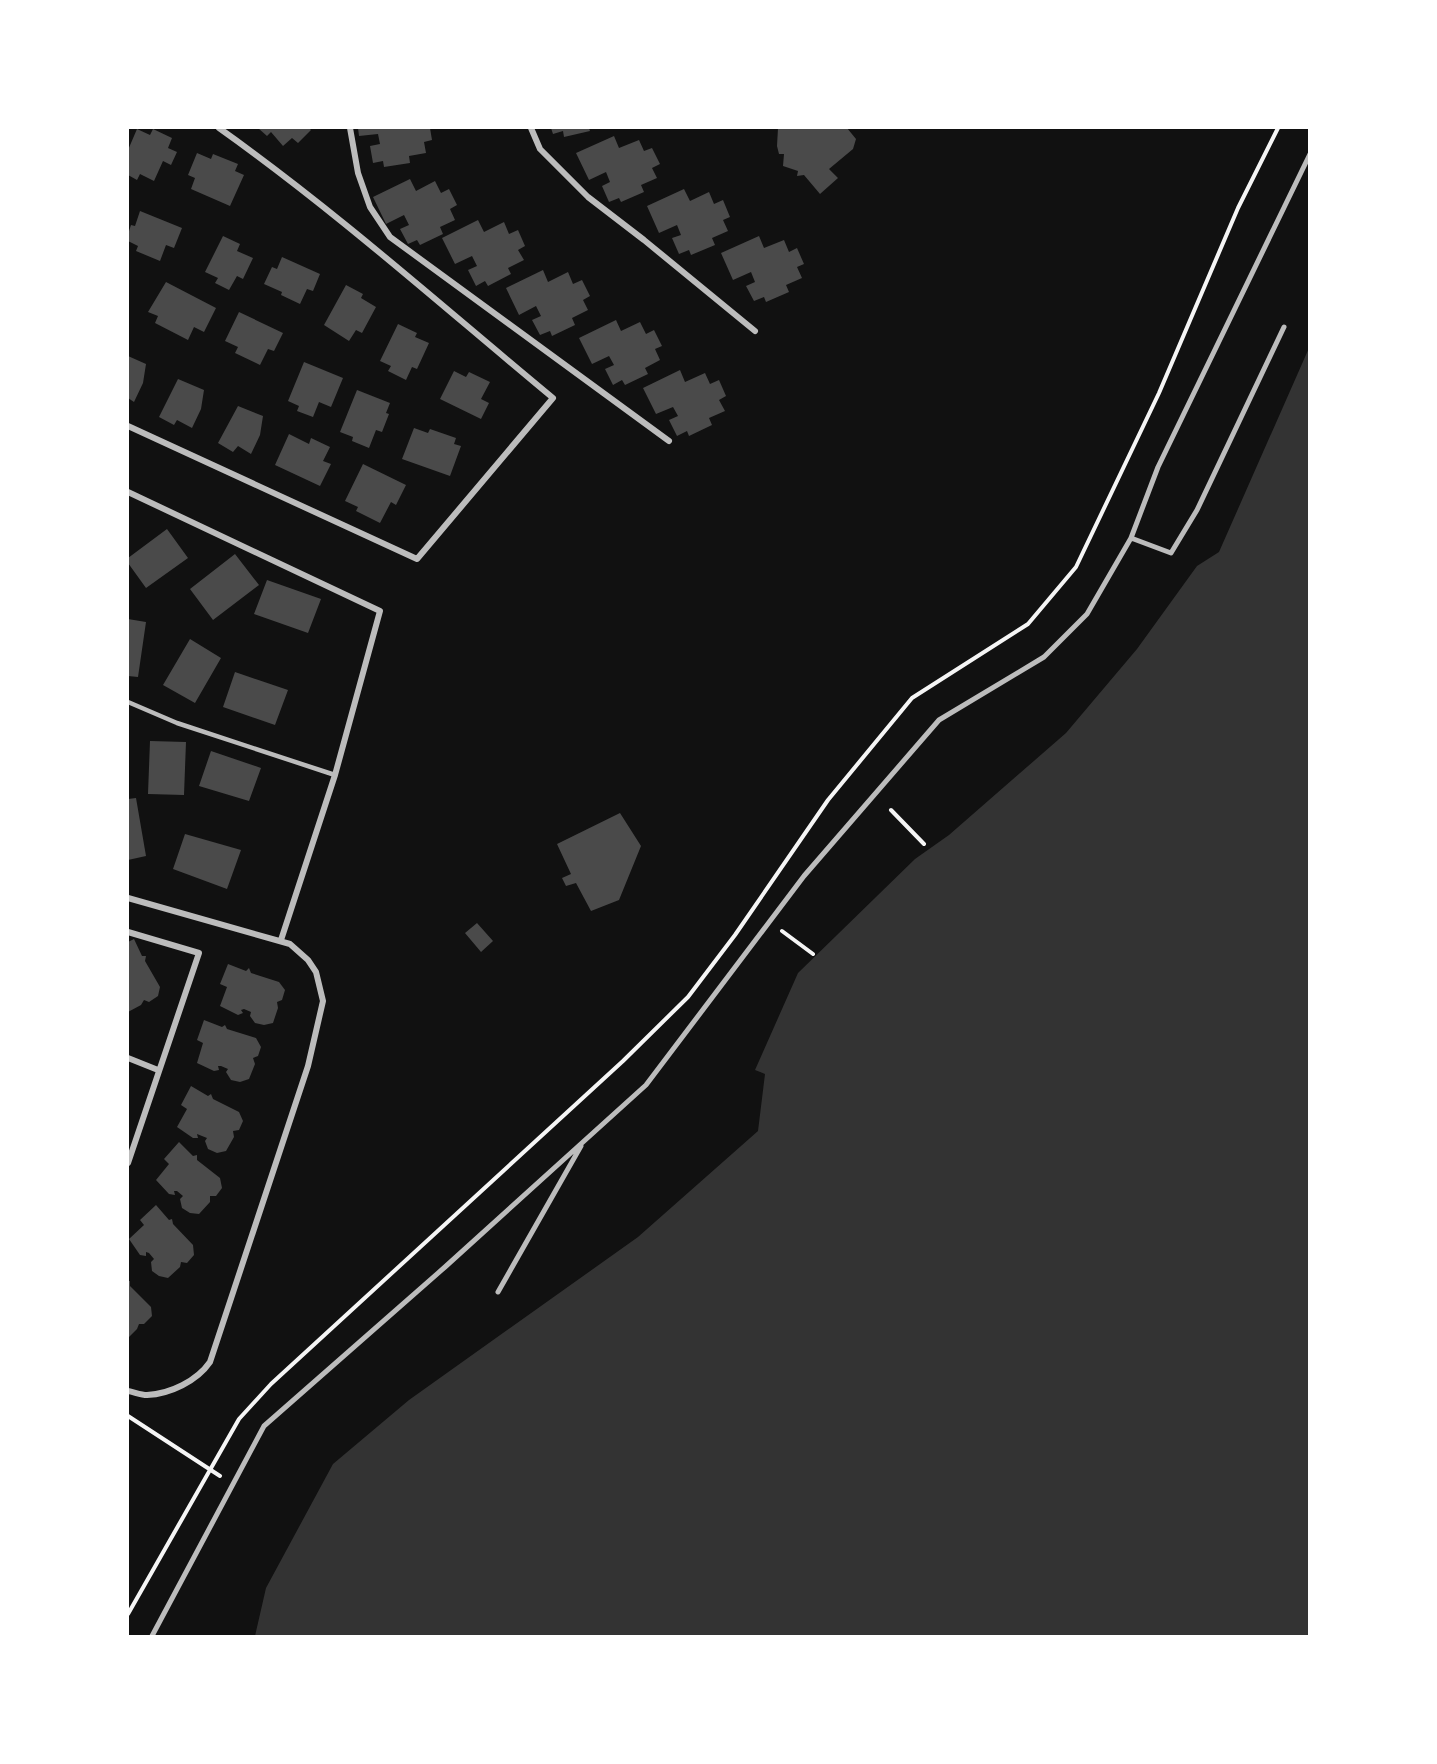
<svg xmlns="http://www.w3.org/2000/svg" width="1437" height="1764" font-family="'Asap Condensed',sans-serif">
<style>
.water{fill:#333}
.building{fill:#4a4a4a}
.lines{fill:none;stroke-linecap:round;stroke-linejoin:round}
.path{stroke:#f5f5f5;stroke-width:4}
.service{stroke:#bcbcbc;stroke-width:4.5}
.pedestrian{stroke:#bcbcbc;stroke-width:5}
.minor{stroke:#bcbcbc;stroke-width:6}
</style>
<rect width="100%" height="100%" fill="#111"/>
<path class="water" d="M1309,348V1636H255L266,1588L333,1464L409,1400L638,1237L758,1131L765,1074L755,1070L798,973L915,859L949,835L1066,733L1137,649L1197,566L1219,552Z"/>
<path class="building" d="M258,128H309L311,130L298,143L292,138L283,146L271,132L267,136Z
M358,128H430L432,140L424,142L426,153L409,156L410,163L384,167L383,161L373,163L370,146L380,144L378,134L359,136Z
M551,128H589L590,131L564,137L563,131L553,134Z
M778,128H847L856,139L853,149L829,169L838,178L820,194L804,175L797,176L798,171L783,166L784,154H779L777,146Z
M137,129L150,135L153,129L172,138L168,148L177,152L171,165L163,161L154,181L140,174L137,180L128,175V150Z
M614,136L619,148L639,140L644,151L652,148L660,164L652,168L657,178L641,185L644,192L621,202L619,198L609,202L602,186L610,182L606,172L589,180L576,153Z
M197,153L211,159L213,154L238,164L235,171L244,175L230,206L191,189L195,178L188,175Z
M410,179L416,191L435,181L441,193L449,189L457,205L450,209L455,220L440,227L443,234L420,245L417,240L408,244L400,229L409,225L404,215L386,224L373,197Z
M684,189L690,201L709,192L714,204L723,200L730,217L723,220L728,231L712,238L715,245L691,255L689,250L679,254L672,238L681,235L677,225L659,233L647,206Z
M140,211L182,228L174,248L166,245L160,261L136,251L138,246L128,241V234L131,225L135,226Z
M478,220L484,232L504,222L509,234L518,230L525,246L518,250L524,260L508,268L511,274L488,286L485,281L476,286L468,270L477,266L472,256L455,264L442,238Z
M223,236L240,244L237,251L253,258L243,279L237,276L229,290L215,283L218,278L205,272Z
M759,236L764,248L784,240L789,252L797,248L804,264L797,267L802,278L786,285L789,292L766,302L764,297L754,301L746,286L755,282L751,272L733,280L721,253Z
M282,257L320,274L313,291L307,289L300,304L281,295L282,292L264,284L272,267L277,269Z
M543,270L548,282L568,272L573,284L582,280L590,296L583,300L588,310L572,318L575,325L552,336L550,331L540,335L532,320L541,316L536,306L519,315L506,288Z
M166,282L216,308L204,332L194,327L188,340L155,323L158,316L148,312Z
M346,285L363,294L361,298L376,307L362,333L356,330L349,341L324,325Z
M239,312L283,333L274,351L268,349L260,365L235,353L238,347L225,341Z
M616,320L621,331L640,322L646,334L654,330L662,346L655,349L660,360L645,368L648,374L625,385L622,380L613,385L605,369L614,365L609,356L592,364L579,338Z
M398,324L417,333L415,337L429,343L417,369L412,367L406,380L388,371L391,366L380,361Z
M128,356L146,364L143,383L134,402L128,398Z
M304,362L343,378L331,407L319,402L313,417L297,411L299,406L288,401Z
M680,370L685,382L705,373L710,384L719,380L726,396L719,400L725,411L709,418L712,425L689,436L687,431L677,436L669,420L678,416L673,407L656,414L643,388Z
M454,371L466,377L469,372L490,382L481,399L489,403L481,419L440,399Z
M178,379L204,390L201,409L192,428L177,420L174,425L159,417Z
M357,390L390,403L386,413L389,414L382,432L376,430L369,448L352,441L353,437L340,432Z
M238,406L263,416L260,435L251,454L238,446L233,452L218,443Z
M414,428L428,433L430,429L456,438L454,444L461,446L450,476L402,459Z
M289,434L309,444L311,438L330,447L323,461L331,464L320,486L275,465Z
M363,464L406,485L396,505L391,502L380,523L356,511L358,507L345,501Z
M167,529L188,558L146,588L128,563V558Z
M235,554L259,585L213,620L190,589Z
M267,580L321,599L308,633L254,614Z
M128,619L146,622L138,677L128,676Z
M190,639L221,658L195,703L163,685Z
M235,672L288,690L275,725L223,707Z
M150,741L186,742L184,795L148,794Z
M211,751L261,768L249,801L199,786Z
M136,798L146,856L128,860V799Z
M620,813L641,846L619,900L591,911L576,883L566,886L562,878L571,874L557,844Z
M185,834L241,850L227,889L173,869Z
M477,923L493,941L481,952L465,933Z
M134,939L142,956H146L145,961L160,987L158,996L149,1002L144,1000L141,1005L128,1012V942Z
M228,964L246,971L249,968L251,973L279,982L285,990L282,1000L277,1002L278,1008L273,1023L264,1025L255,1023L250,1016L251,1012L244,1009L241,1010L243,1013L238,1015L220,1006L227,987L220,984Z
M204,1020L222,1027L225,1025L227,1029L256,1038L261,1047L258,1056L253,1058L255,1064L249,1079L240,1082L231,1080L226,1072L228,1069L221,1066H218L219,1070L214,1071L197,1063L203,1043L197,1040Z
M191,1086L208,1096L211,1094L213,1099L239,1112L243,1121L239,1130L233,1131L234,1137L226,1151L217,1153L208,1149L205,1141L207,1138L197,1134L198,1138H193L177,1127L187,1109L181,1105Z
M179,1142L193,1156L197,1155V1160L220,1178L222,1188L216,1196H210V1202L199,1214L190,1213L182,1208L180,1199L183,1196L177,1191H174L175,1195L169,1194L156,1180L169,1164L164,1159Z
M156,1205L169,1220L172,1219L173,1224L193,1245L194,1255L187,1263L181,1262L180,1267L168,1278L159,1276L152,1271L151,1262L154,1259L149,1253L146,1252V1256L140,1255L129,1239L144,1225L140,1220Z
M128,1281H130V1286L151,1307L152,1316L144,1324H139L137,1329L128,1338Z"/>
<g class="lines">
<path class="path" d="M891,810L924,844
M782,931L813,954
M128,1416L220,1476
M128,1614L239,1419L271,1384L623,1061L688,997L735,935L828,800L912,698L1028,624L1076,567L1159,393L1238,208L1278,128"/>
<path class="service" d="M128,702L177,723L335,775"/>
<path class="pedestrian" d="M1131,538L1171,553L1197,510L1284,327
M498,1292L581,1146
M152,1636L264,1426L445,1267L646,1085L804,876L939,720L1044,657L1087,614L1131,538L1158,467L1310,154"/>
<path class="minor" d="M350,128L358,173L370,207L390,237L669,441
M531,128L540,149L588,197L644,240L755,331
M128,426L417,559L553,398C443,307 336,211 219,128
M128,492L380,611L335,775L281,940
M128,898L290,944L308,960L316,972L323,1001L308,1066L210,1362C197,1381 170,1394 147,1395C141,1395 134,1392 128,1391
M128,932L199,953L128,1163
M128,1058L158,1070"/>
</g>
<rect width="1437" height="1764" fill="none" stroke="#ffffff" stroke-width="258"/>
</svg>
